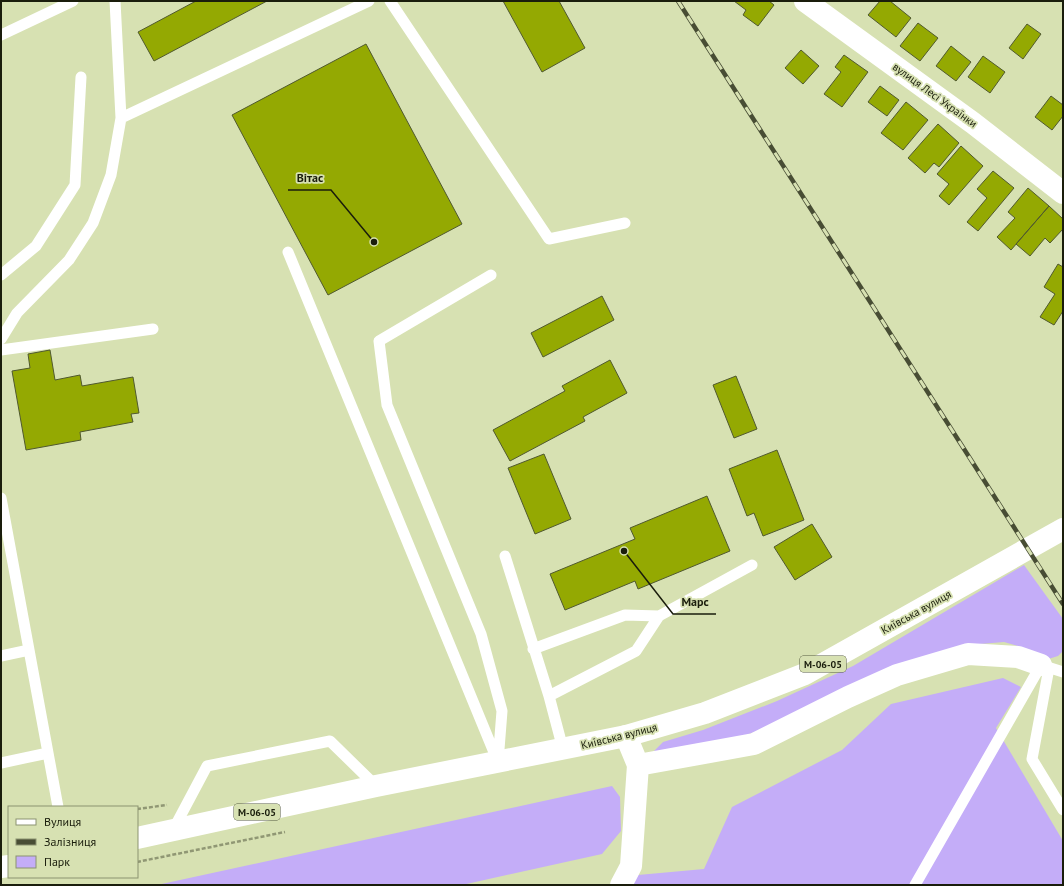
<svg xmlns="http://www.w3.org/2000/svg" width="1064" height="886" font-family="'PT Sans',sans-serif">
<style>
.green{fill:#c4adf8}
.building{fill:#94a902;stroke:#50592f}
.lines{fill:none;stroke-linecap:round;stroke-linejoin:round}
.path{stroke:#909774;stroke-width:2.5;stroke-dasharray:4 2;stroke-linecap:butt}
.lane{stroke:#fff;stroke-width:11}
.street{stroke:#fff;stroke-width:22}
.highway{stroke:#fff;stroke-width:22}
.rail-casing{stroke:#484d34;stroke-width:4.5}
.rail{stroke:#d7e1b2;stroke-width:3;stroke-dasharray:9;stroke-linecap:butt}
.labels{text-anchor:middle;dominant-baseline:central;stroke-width:3.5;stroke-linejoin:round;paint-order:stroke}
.shield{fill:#d7e1b2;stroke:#53583e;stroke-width:1}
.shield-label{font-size:10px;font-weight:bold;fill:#1a1d0c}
.street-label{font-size:11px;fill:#1a1d0c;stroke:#d7e1b2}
.leader{fill:none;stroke:#1a1d0c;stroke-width:1.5}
.callout-dot{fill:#1a1d0c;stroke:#d7e1b2;stroke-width:1.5}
.callout-label{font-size:12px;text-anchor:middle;font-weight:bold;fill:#1a1d0c;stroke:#d7e1b2;stroke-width:3.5;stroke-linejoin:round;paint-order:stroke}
</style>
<rect width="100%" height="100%" fill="#d7e1b2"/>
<path class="green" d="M1024,565L1063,619V651L1058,656L1045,660L1021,647L1004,642L968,645L793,718L735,739L653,752L663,742L703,730L777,701L853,666Z
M1003,678L1021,687L996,728L1063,841V885H632L638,875L704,869L732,807L842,750L891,704Z
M612,786L620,797L621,831L602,854L462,885H157Z"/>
<path class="building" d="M196,1H267L154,61L138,32Z
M503,1H559L585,48L542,72Z
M734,1H769L774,5L758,26L743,15L746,10Z
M880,1H890L911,18L896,37L868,15Z
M918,23L938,38L920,61L900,46Z
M1027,24L1041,34L1023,59L1009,48Z
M366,44L462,224L328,295L232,115Z
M951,46L971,62L956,81L936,66Z
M801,50L819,66L803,84L785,68Z
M844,55L868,72L842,107L824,94L841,72L835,67Z
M983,56L1005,72L990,93L968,77Z
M880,86L899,100L887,116L868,102Z
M1051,96L1063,105V116L1052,130L1035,117Z
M906,102L928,120L903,150L881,133Z
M938,124L959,143L939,167L934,163L925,173L908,158Z
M961,146L983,166L949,205L939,196L949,184L937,174Z
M993,171L1014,188L978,231L967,222L987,198L977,189Z
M1028,188L1049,206L1011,250L997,237L1015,218L1008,212Z
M1049,206L1063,219V229L1050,243L1045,238L1030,256L1016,244Z
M1058,264L1063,267V311L1054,325L1040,317L1055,294L1044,287Z
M602,296L614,320L543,357L531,333Z
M50,350L55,380L80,375L82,386L133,377L139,413L131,414L133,422L80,432L81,440L26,450L12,371L30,368L28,354Z
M610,360L627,393L583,417L585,421L510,461L493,430L565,391L562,386Z
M736,376L757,429L734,438L713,385Z
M777,450L804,520L763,536L754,513L747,516L729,469Z
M544,454L571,519L535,534L508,468Z
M707,496L730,551L638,589L635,581L565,610L550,574L635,539L630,528Z
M812,524L832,557L795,580L774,547Z"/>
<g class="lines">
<path class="path" d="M137,809L167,805
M137,862L285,832"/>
<path class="lane" d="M390,1L549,239L625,223
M1,35L73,1
M121,118L369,1
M288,252L498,762L502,711L481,634L387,405L379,341L491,275
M1,275L36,246L75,185L81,77
M1,339L17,313L69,260L93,223L111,175L121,118L115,1
M1,350L153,329
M1,498L58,807
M505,556L549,696L563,749
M533,649L625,615L659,616
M1,656L29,650
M1049,668L1032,759L1063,810
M549,696L636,651L659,616L752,565
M1,763L48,753
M173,830L207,766L330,741L376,786
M915,885L1041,665L1063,672"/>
<path class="street" d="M805,1L973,123L1063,193
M638,765L754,744L848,697L897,675L968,654L1018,657L1041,665
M621,885L631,866L638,765L626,736"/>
<path class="highway" d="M137,838L376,786L626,736L705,713L805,674L1063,529
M1,867L9,866"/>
<defs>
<path id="rail" d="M678,1L1063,604"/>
</defs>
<use href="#rail" class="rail-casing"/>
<use href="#rail" class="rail"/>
</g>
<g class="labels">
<g class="shield">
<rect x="800" y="656" width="46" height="16" rx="3"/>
<rect x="234" y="804" width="46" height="16" rx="3"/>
</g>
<g class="shield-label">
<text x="823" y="664">М-06-05</text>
<text x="257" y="812">М-06-05</text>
</g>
<g class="street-label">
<text transform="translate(935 95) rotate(36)">вулиця Лесі Українки</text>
<text transform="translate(916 612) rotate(-29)">Київська вулиця</text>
<text transform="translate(619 736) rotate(-14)">Київська вулиця</text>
</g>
</g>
<path class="leader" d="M374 242L331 190H288M624 551L673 614H716"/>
<g class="callout-dot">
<circle cx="374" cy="242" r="4"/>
<circle cx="624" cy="551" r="4"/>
</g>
<g class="callout-label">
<text x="310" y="182">Вітас</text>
<text x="695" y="606">Марс</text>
</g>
<rect width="1064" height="886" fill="none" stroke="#1a1d0c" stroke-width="4"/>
<rect x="8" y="806" width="130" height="72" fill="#d7e1b2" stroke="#8b9370"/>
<rect x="16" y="819" width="20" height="6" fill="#ffffff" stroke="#8b9370"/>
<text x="44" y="826" font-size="12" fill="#1a1d0c">Вулиця</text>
<rect x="16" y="839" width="20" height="6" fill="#484d34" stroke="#8b9370"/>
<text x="44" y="846" font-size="12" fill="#1a1d0c">Залізниця</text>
<rect x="16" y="856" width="20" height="12" fill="#c4adf8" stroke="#8b9370"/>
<text x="44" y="866" font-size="12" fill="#1a1d0c">Парк</text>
</svg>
